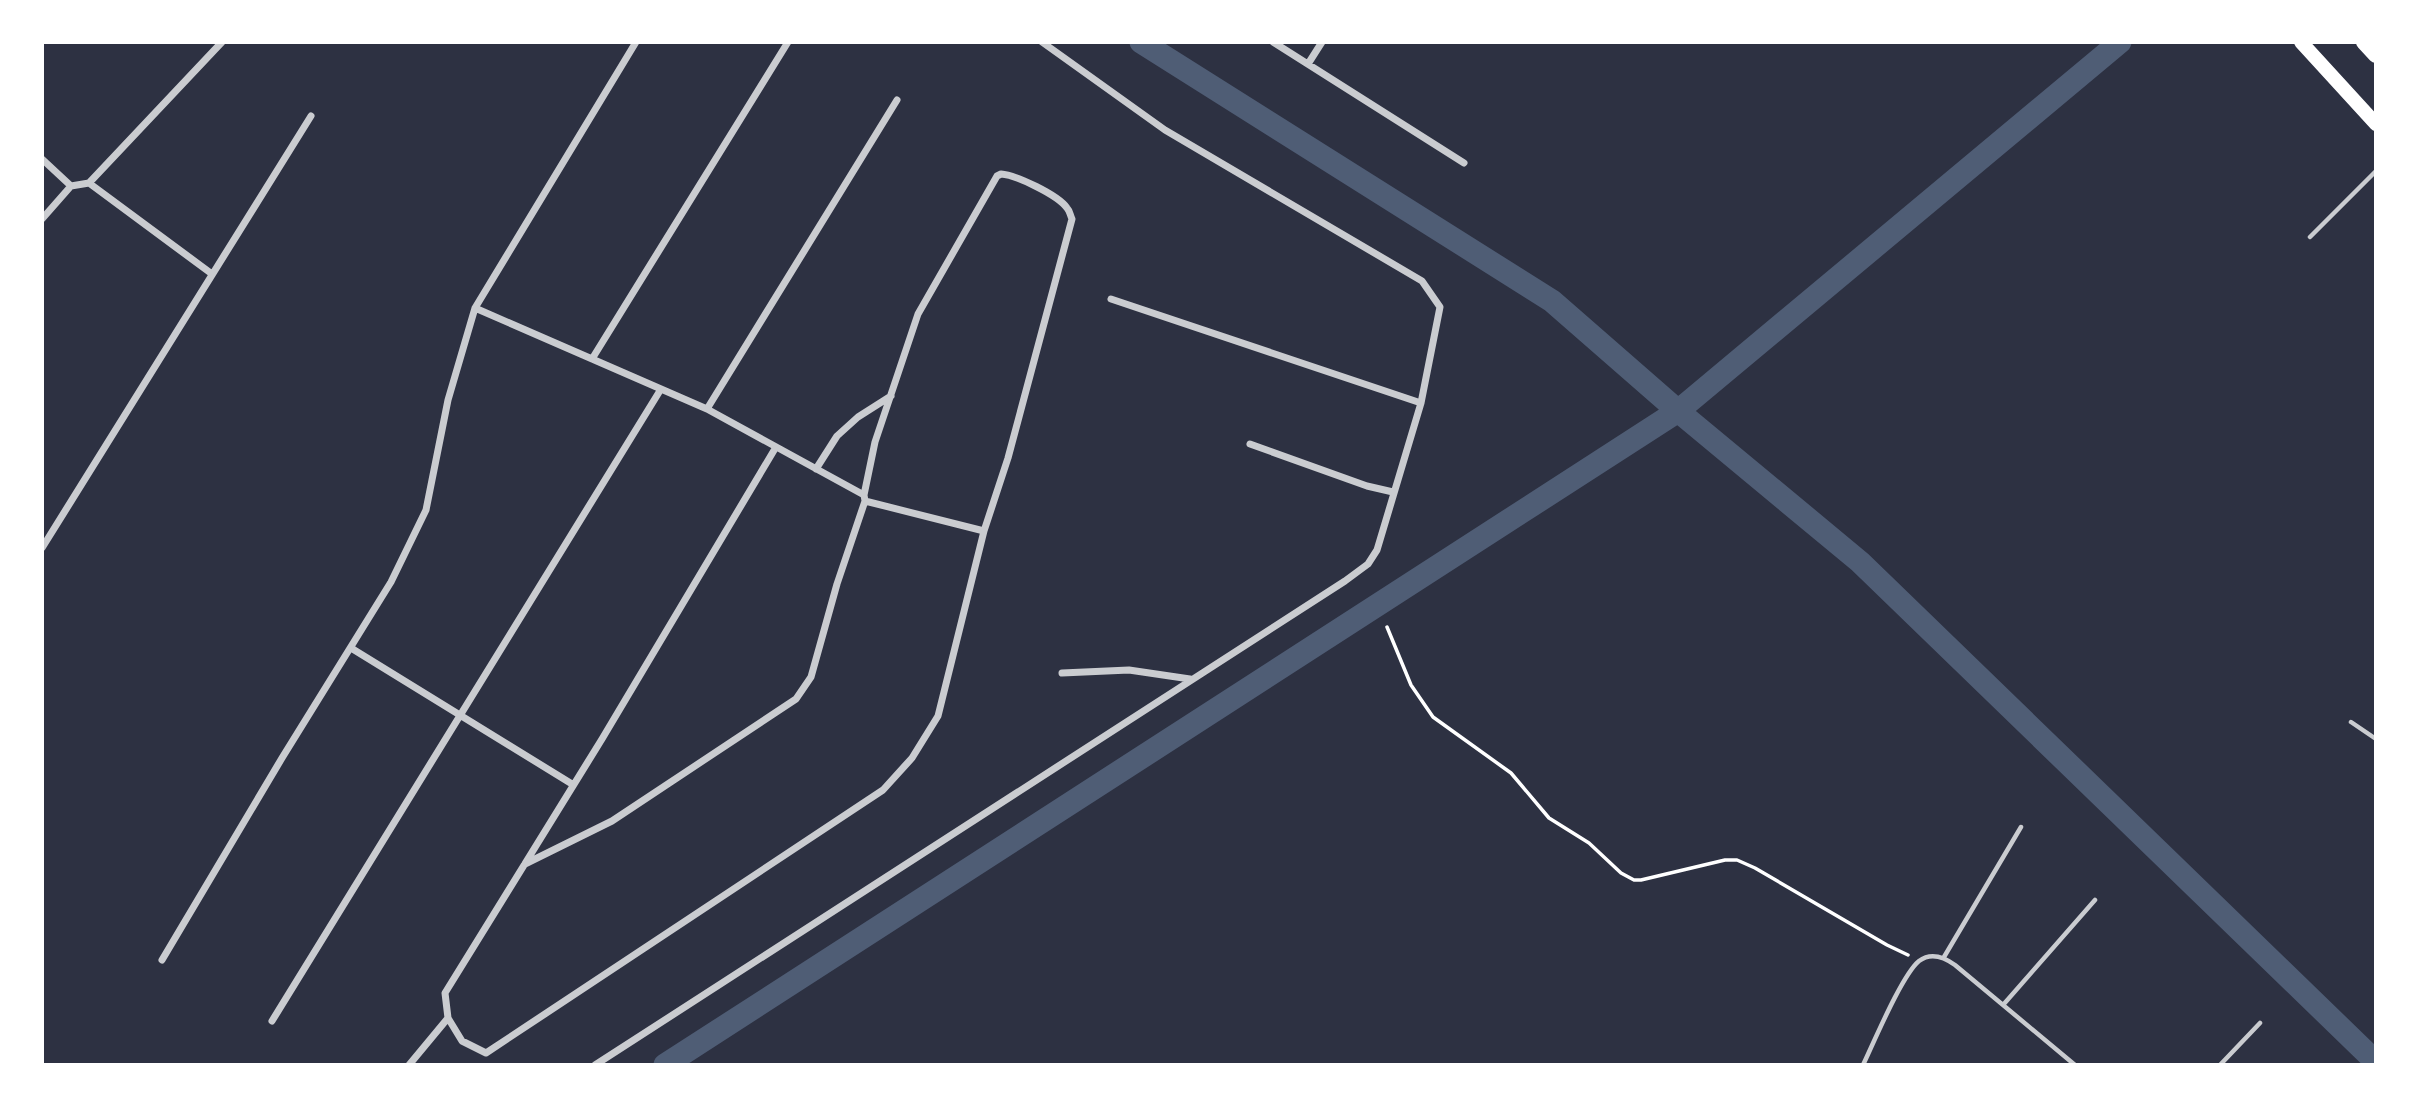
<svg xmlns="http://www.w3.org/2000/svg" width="2418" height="1107" font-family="'Space Grotesk',sans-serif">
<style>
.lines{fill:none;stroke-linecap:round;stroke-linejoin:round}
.canal{stroke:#4f5d75;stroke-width:23}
.path{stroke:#fff;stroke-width:3.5}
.service{stroke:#caccd0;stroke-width:4.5}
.minor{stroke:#caccd0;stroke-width:7}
.secondary{stroke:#fff;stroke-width:14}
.trunk{stroke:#fff;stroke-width:16}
</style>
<rect width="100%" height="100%" fill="#2d3142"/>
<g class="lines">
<path class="canal" d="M1141,42L1552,301L1678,411L1860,562L2376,1062
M665,1065L1678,411L2120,42"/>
<path class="path" d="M1387,627L1411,685L1433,717L1511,773L1549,818L1589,843L1621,873L1634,880H1641L1725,860H1737L1755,868L1887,945L1908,955"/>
<path class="service" d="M2310,237L2376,171
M2351,722L2376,739
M1944,957L2021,827
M2003,1005L2095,900
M1863,1065C1874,1042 1902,975 1919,961C1931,952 1944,957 1955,965L2075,1065
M2220,1065L2260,1023"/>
<path class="minor" d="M1273,42L1464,163
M1308,64L1322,42
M42,159L71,186L89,183L212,274
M89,183L222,42
M42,219L71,186
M1111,299L1421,403
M475,308L707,409L864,495
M592,359L788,42
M707,409L897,100
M1250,444L1367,486L1393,492
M816,469L837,436L858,417L891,396
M865,501L984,531
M42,548L311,116
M351,648L572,784
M1062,673L1129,670L1190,679
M162,960L282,758L391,582L426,510L448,400L475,308L636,42
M448,1018L462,1041L486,1053L883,790L912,758L938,716L984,531L1008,458L1072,219C1070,215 1070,211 1067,208C1058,195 1016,175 1001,174L997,176L918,314L875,442L864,495L865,501L837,584L811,677L796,699L612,821L525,864
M272,1021L661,389
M409,1065L448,1018L445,993L602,739L776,447
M595,1065L1345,581L1368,564L1377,550L1421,403L1440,307L1422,281L1165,130L1042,42"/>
<path class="secondary" d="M2301,42L2376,124"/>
<path class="trunk" d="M2364,42L2376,55"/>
</g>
<rect width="2418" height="1107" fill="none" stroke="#ffffff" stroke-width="88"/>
</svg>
